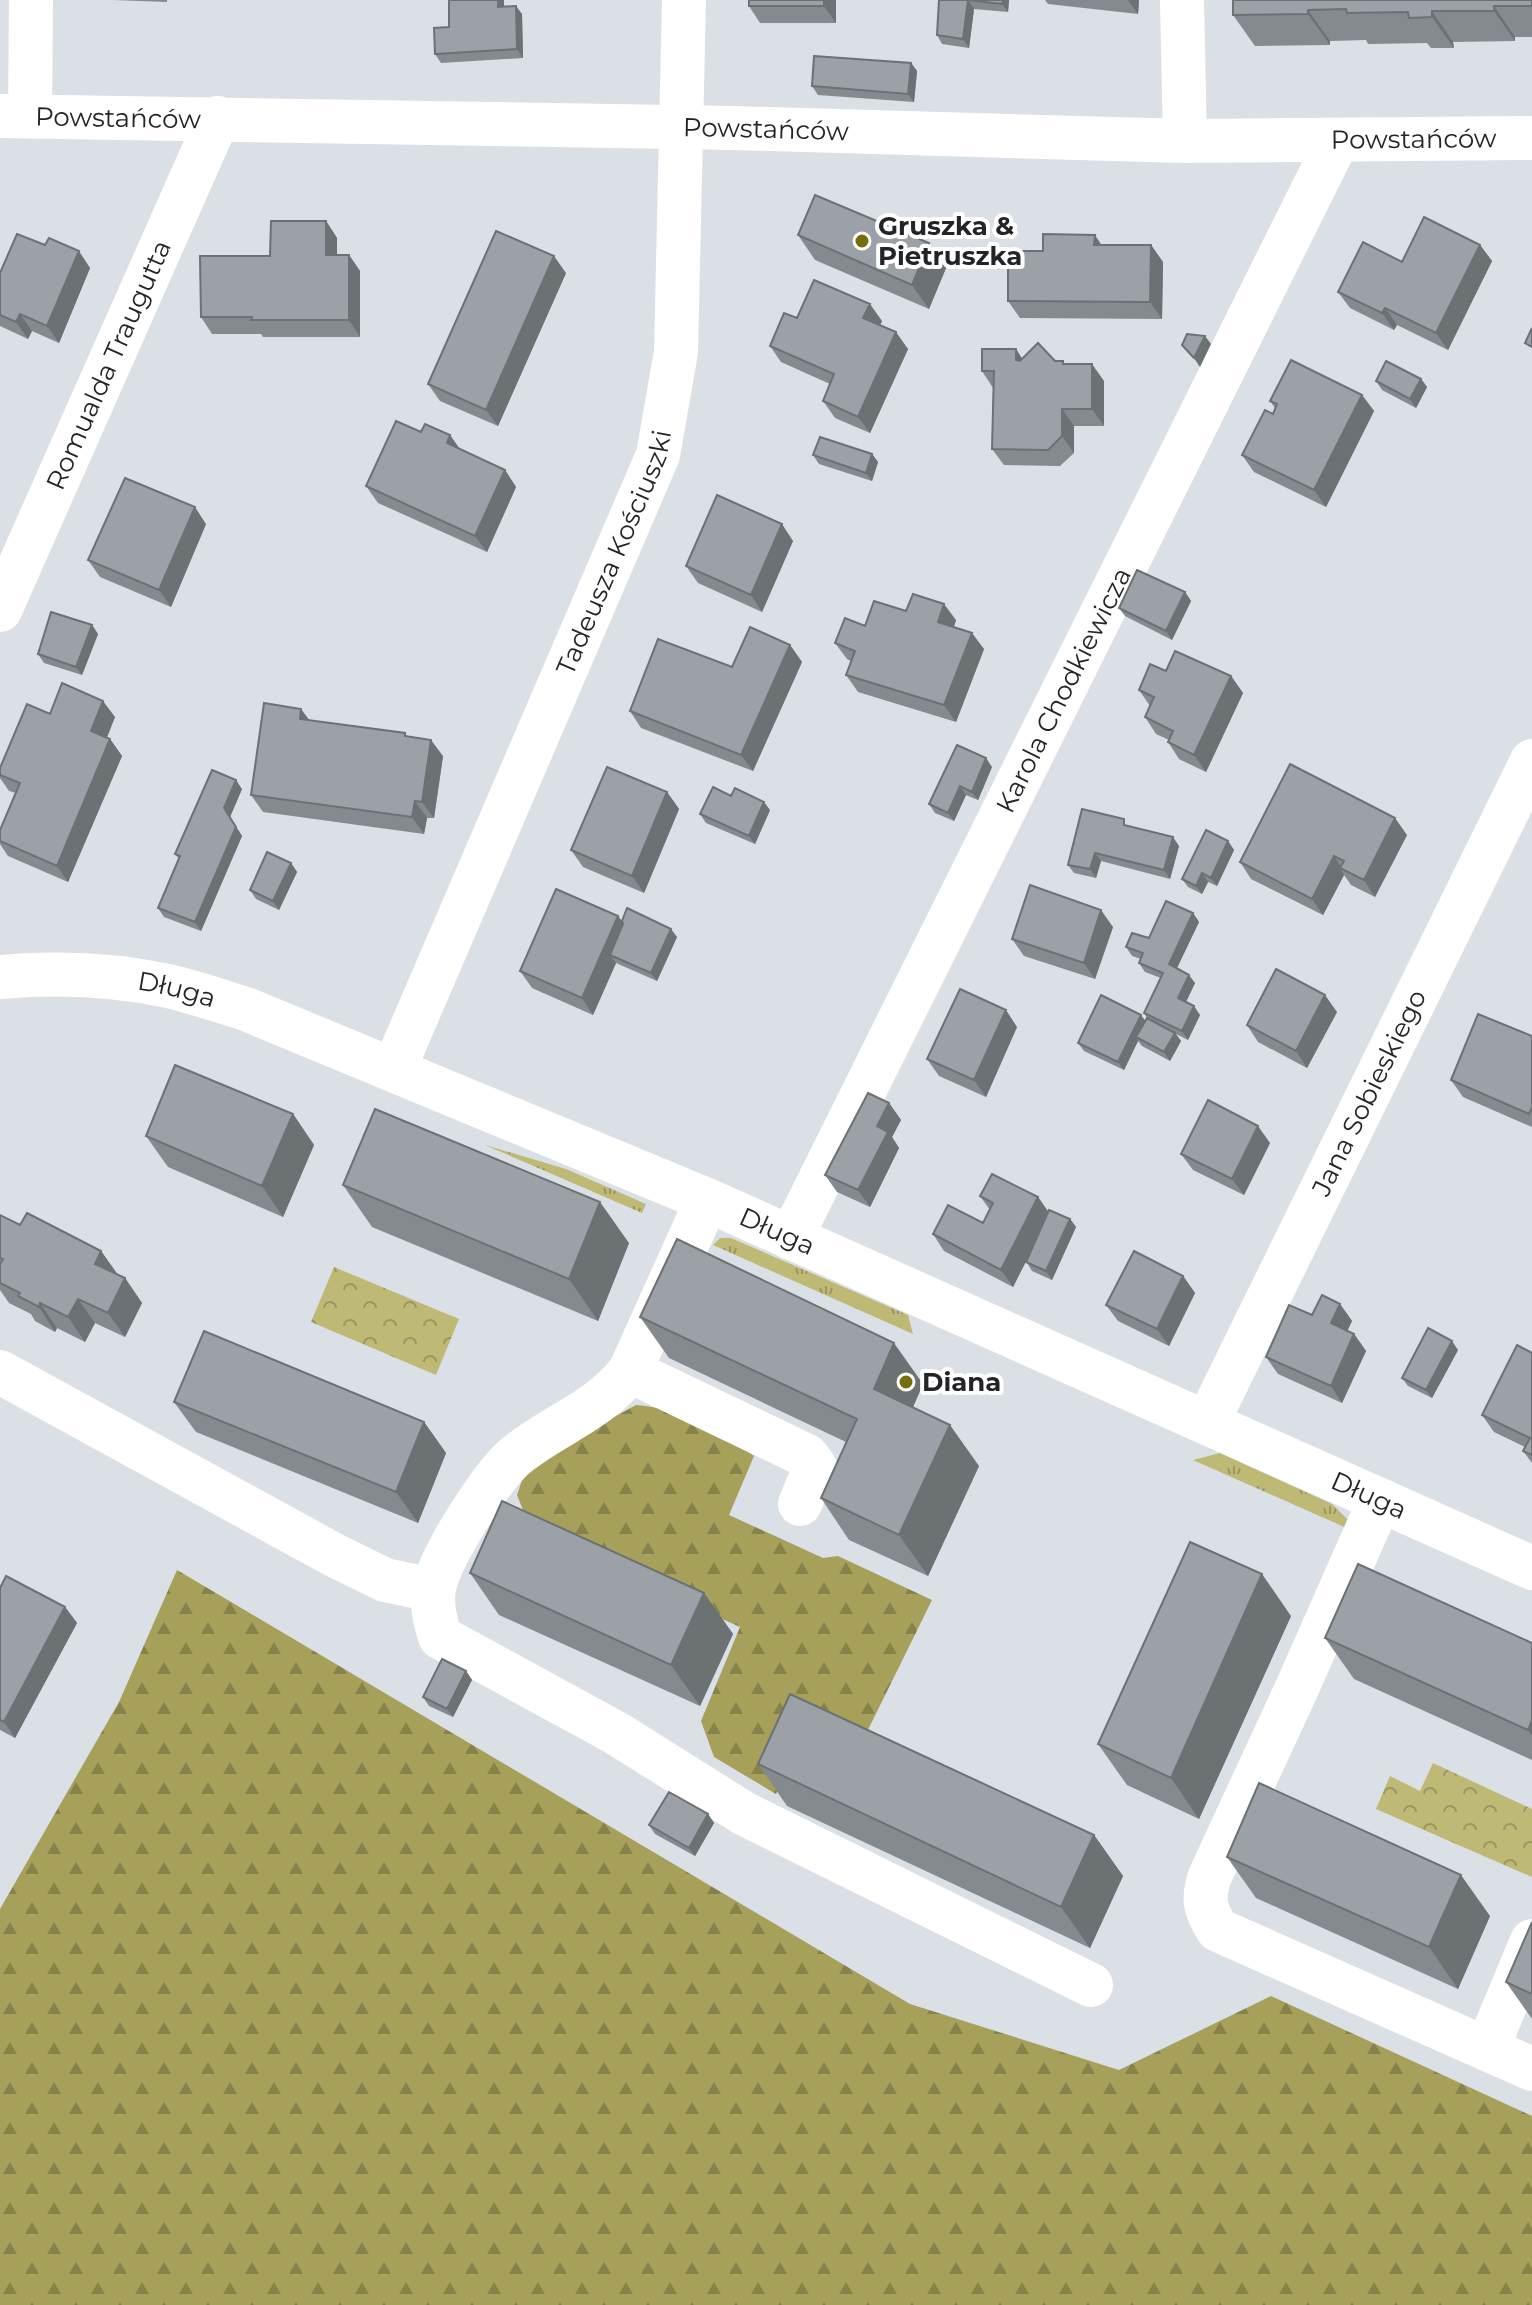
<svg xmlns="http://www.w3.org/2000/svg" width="1532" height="2305" font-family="Montserrat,sans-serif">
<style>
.grass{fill:url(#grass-tufts)}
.forest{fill:url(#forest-firs)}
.park{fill:url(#park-crowns)}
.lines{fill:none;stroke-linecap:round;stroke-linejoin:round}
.minor{stroke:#fff;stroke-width:44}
.wall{fill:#858a8f}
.shaded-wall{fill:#6c7174}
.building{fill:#9ba1a6;stroke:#6c7174;stroke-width:2}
.poi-dot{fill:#766d0b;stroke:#fff;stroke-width:3}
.labels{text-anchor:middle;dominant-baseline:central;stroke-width:8;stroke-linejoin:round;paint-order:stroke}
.street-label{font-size:26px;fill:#222427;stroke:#fff}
.poi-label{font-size:26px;font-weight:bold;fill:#222427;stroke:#fff;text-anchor:start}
</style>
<defs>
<pattern id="grass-tufts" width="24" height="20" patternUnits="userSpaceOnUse" patternTransform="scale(2)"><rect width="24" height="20" fill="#bfb976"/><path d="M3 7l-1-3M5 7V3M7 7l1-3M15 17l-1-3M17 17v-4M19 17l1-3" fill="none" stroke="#9b9661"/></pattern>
<pattern id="forest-firs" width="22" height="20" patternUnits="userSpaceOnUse" patternTransform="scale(2)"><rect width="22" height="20" fill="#a6a05a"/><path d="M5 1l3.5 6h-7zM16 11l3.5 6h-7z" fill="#87824a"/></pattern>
<pattern id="park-crowns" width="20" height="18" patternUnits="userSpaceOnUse" patternTransform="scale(2)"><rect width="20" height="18" fill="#bfb976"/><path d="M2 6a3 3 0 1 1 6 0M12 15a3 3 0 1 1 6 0" fill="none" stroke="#9b9661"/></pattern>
</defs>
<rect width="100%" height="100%" fill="#dae0e6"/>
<path class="grass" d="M485,1145L566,1169L646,1204L642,1213Z
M720,1238H731L908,1315L913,1334L713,1245Z
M1220,1453L1332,1504L1349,1521L1351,1530L1193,1460Z"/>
<path class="forest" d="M636,1405C678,1408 721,1430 754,1456L729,1515L823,1558L838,1556L932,1600L864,1738L813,1715L776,1794L714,1757L701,1721L740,1627L533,1535L517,1495L527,1465Z
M177,1570L910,2004L1119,2070L1271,1996L1532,2116V2305H0V1909L119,1702Z"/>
<path class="park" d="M334,1267L459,1319L436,1375L311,1322Z
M1433,1763L1532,1809V1877L1376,1809L1390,1776L1420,1791Z"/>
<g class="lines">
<g class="minor">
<path d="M1182,0L1185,141"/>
<path id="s1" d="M0,116L733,128L1185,141L1532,138"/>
<path d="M30,116L31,0"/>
<path id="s2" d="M0,610L218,118"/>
<path id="s3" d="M0,977C56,972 113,974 168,986C194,992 220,1001 246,1009L707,1200L1532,1568"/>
<path id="s4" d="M394,1069L658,455L676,352L684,0"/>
<path d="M707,1200L630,1371C599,1411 556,1424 518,1454C493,1473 439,1558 434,1588C431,1605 435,1621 440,1637L616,1733L745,1814L1091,1985"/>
<path id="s5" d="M791,1238L1337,141"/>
<path d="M630,1371L807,1456L815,1467L800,1504"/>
<path d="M0,1372L334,1555L385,1580L433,1590"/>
<path id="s6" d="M1207,1423L1532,761"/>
<path d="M1380,1500L1297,1688L1210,1876C1202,1898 1205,1911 1218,1930L1532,2069"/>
<path d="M1487,2049L1532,1941"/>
</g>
</g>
<path class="wall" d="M113,0H167V2Z
M449,0H504V7L522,14L523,58L441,63L435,54L449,27Z
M749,0H836V23H760L749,6Z
M939,0H1009L1008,12L974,9L969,48L942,44L937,35Z
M1045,0H1139L1138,14L1048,4Z
M1233,0H1532V37H1515V41L1453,42L1454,48H1431L1427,43L1368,44L1366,40L1330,41V45L1255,46L1233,15Z
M911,63L917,71L914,102L818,95L812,86Z
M326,221L337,238V255H349L360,271V337H263L261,334H212L201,317L270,256Z
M798,235L929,243L946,268L929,309L815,260Z
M45,245L90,268L59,343L32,331L28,339L0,326V273Z
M1101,245H1151L1163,262L1162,319L1020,318L1008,301L1043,251Z
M1480,245L1492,261L1448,350L1397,325L1394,330L1350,308L1338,292L1402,262Z
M566,273L498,426L440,401L428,384Z
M797,318L882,321L880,325L908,349L870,433L835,418L823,401L830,384L781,362L770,346Z
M1016,349L1022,359L1055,361L1104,381V426H1074V453L1060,466L1004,465L992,449L993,388L982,371Z
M1421,379L1427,387L1416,408L1382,390L1376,381Z
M1362,395L1374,411L1326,507L1254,472L1242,455L1273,414L1275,408L1270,401Z
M421,432L450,435L460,450L505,470L516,487L487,552L378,503L366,486Z
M872,454L878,462L872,481L819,464L813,455Z
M206,524L171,607L100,577L88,560Z
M793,541L762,612L698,583L686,566Z
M1185,592L1191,601L1172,640L1125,616L1119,608Z
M906,611L956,620L954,627L984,649L956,722L858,692L846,675L851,661L847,659L835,643L865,626Z
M92,625L98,634L82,675L44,663L38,654Z
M790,645L802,662L753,771L641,728L630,711L732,667Z
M1166,671L1231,676L1243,693L1206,772L1179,759L1168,742L1169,740L1156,734L1145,717L1150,706L1139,690Z
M50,714L115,717L107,738L110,739L122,756L68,882L8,856L0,844V830L16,793L9,791L0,778V768Z
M309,720L405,733L407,736L443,756L434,818H427L424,834L263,812L251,795Z
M992,767L978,800L966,795L954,821L935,813L929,804Z
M242,789L230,817L242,836L201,931L164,917L158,908L179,859L175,854Z
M667,792L679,809L644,893L583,867L571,850Z
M731,796L770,810L755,844L706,823L700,814Z
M1129,827L1179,846L1170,879L1101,861L1096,878L1074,873L1068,865Z
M1407,835L1375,897L1351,885L1344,875L1323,915L1251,879L1240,862Z
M1228,841L1234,850L1217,886L1208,882L1202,894L1188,887L1182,879Z
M291,863L297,872L279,910L256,899L250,890Z
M1193,913L1199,922L1177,968L1195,983L1186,1002L1200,1015L1188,1040L1176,1034L1181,1041L1170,1061L1142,1046L1138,1041L1124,1070L1084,1051L1078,1043L1145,1021L1147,1018L1144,1013L1161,978L1145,972L1139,963L1141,959L1132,956L1126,947L1149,938Z
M618,916L622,921L677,937L657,981L616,963L593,1015L532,988L520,971Z
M1113,927L1095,979L1024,956L1012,939Z
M1337,1012L1307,1068L1258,1042L1247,1025Z
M1017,1027L986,1097L939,1076L927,1059Z
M1532,1036V1127L1463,1097L1451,1080Z
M889,1103L901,1120L892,1137L899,1148L870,1207L837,1192L825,1175Z
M293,1114L314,1145L283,1217L168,1167L146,1136Z
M1270,1143L1244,1195L1193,1170L1181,1154Z
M343,1185L629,1243L598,1321L372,1227Z
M980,1196L1038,1197L1048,1212L1070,1219L1076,1227L1052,1280L1032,1271L1026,1261L1013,1287L944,1251L933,1234L983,1223L990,1210Z
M0,1215L20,1225L101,1251L118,1275L125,1278L142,1303L125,1337L95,1323L85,1342L57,1328L55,1332L35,1321L31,1314L9,1303L0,1290Z
M1183,1276L1195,1293L1169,1346L1118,1321L1106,1305Z
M1340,1304L1352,1321L1347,1331L1354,1334L1366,1351L1342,1403L1278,1374L1266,1357L1312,1315Z
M640,1317L923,1384L913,1407L979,1466L928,1576L849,1540L821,1498L846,1442L669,1358Z
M1458,1350L1432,1398L1408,1386L1402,1378Z
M1532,1353V1463L1523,1451L1525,1447L1494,1432L1482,1415Z
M174,1402L424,1422L446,1453L418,1523L196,1432Z
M470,1573L704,1593L733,1634L700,1706L499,1615Z
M0,1588L65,1607L77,1623L15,1738L0,1730Z
M1291,1616L1199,1819L1127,1785L1098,1744Z
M1325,1638L1532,1643V1760L1354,1679Z
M466,1671L472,1680L453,1717L429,1706L423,1697Z
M758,1764L1094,1835L1123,1876L1090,1948L787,1806Z
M708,1814L714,1823L695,1856L655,1834L649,1825Z
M1227,1857L1490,1916L1458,1989L1256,1898Z
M1532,1922V2019L1506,1982Z"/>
<path class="shaded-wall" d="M498,0H504V16L498,7Z
M824,0H836V23L824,6Z
M968,0L974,9L969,48L963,39Z
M1003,0H1009L1008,12L1002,4Z
M1128,0H1139L1138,14Z
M516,6L522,14L523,58L517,49Z
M1494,6L1515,37V41L1494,11Z
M1308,10L1330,41V45L1308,14Z
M1432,11L1453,42L1454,48L1432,17Z
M911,63L917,71L914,102L908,94Z
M326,221L337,238V271L326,255Z
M1095,235L1106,252L1094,245Z
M929,243L946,268L929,309L912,285Z
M1151,245L1163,262L1162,319L1150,302Z
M1480,245L1492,261L1448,350L1436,333Z
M79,251L90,268L59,343L47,326Z
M349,255L360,271V337L349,320Z
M554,256L566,273L498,426L486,410Z
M870,304L882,321L875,335L863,318Z
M1385,308L1397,325L1394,330L1382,313Z
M20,314L32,331L28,339L16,322Z
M896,332L908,349L870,433L858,417Z
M1205,336L1211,344L1200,367L1194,358Z
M1016,349L1027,366L1016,360Z
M1092,364L1104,381V426L1092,409Z
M1421,379L1427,387L1416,408L1410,399Z
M1362,395L1374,411L1326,507L1314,490Z
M1062,409L1074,426V453L1062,436Z
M450,435L462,452L447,443Z
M872,454L878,462L872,481L866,473Z
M505,470L516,487L487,552L475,536Z
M195,507L206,524L171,607L159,590Z
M782,524L793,541L762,612L751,595Z
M1185,592L1191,601L1172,640L1166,631Z
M944,604L956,620L950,638L938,622Z
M92,625L98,634L82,675L76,667Z
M972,633L984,649L956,722L944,705Z
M790,645L802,662L753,771L741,755Z
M1231,676L1243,693L1206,772L1194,755Z
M103,701L115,717L102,748L91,731Z
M301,709L313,725L300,719Z
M110,739L122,756L68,882L57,866Z
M431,740L443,756L434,818L422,802Z
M986,758L992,767L978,800L972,792Z
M236,780L242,789L230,817L242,836L201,931L195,922L224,808Z
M960,786L966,795L954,821L948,813Z
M667,792L679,809L644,893L632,876Z
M415,801L427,818L424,834L412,817Z
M764,802L770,810L755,844L749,836Z
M1395,818L1407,835L1375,897L1364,880Z
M1173,837L1179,846L1170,879L1164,870Z
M1228,841L1234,850L1217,886L1211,878Z
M1095,853L1101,861L1096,878L1090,869Z
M1334,856L1343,870L1340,868L1344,875L1323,915L1312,899Z
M291,863L297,872L279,910L273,901Z
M1202,873L1208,882L1202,894L1196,886Z
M1101,910L1113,927L1095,979L1084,963Z
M1193,913L1199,922L1175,972L1169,964Z
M618,916L629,933L610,955L616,963L593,1015L582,998Z
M671,929L677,937L657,981L651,973Z
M1189,975L1195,983L1184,1006L1178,998Z
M1325,995L1337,1012L1307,1068L1296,1051Z
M1194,1006L1200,1015L1188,1040L1182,1031Z
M1006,1010L1017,1027L986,1097L974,1080Z
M1141,1015L1147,1023L1136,1037L1138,1041L1124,1070L1118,1062Z
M1175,1033L1181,1041L1170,1061L1164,1052Z
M889,1103L901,1120L892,1137L899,1148L870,1207L858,1190L877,1126Z
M293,1114L314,1145L283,1217L262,1186Z
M1258,1126L1270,1143L1244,1195L1232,1179Z
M1038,1197L1050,1214L1013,1287L1001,1270Z
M600,1202L629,1243L598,1321L569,1279Z
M1070,1219L1076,1227L1052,1280L1046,1271Z
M101,1251L118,1275L95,1264Z
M1183,1276L1195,1293L1169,1346L1157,1329Z
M125,1278L142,1303L125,1337L108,1313Z
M78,1299L95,1323L85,1342L68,1317Z
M40,1303L57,1328L55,1332L39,1307Z
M1340,1304L1352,1321L1343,1340L1331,1323Z
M1354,1334L1366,1351L1342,1403L1331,1386Z
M1452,1341L1458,1350L1432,1398L1426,1390Z
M894,1343L923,1384L903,1430L874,1389Z
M424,1422L446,1453L418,1523L396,1492Z
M950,1425L979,1466L928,1576L899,1535Z
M1262,1574L1291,1616L1199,1819L1171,1778Z
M704,1593L733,1634L700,1706L671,1665Z
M65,1607L77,1623L15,1738L4,1722Z
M466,1671L472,1680L453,1717L447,1709Z
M1532,1720V1736L1528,1730Z
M708,1814L714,1823L695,1856L689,1848Z
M1094,1835L1123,1876L1090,1948L1061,1907Z
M1461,1875L1490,1916L1458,1989L1429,1947Z"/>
<path class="building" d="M449,0H498V7L516,6L517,49L435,54L434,28L449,27Z
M749,0H824V6H749Z
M939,0H1003L1002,4L968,0L963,39L937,35Z
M1233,0H1532V6H1494V11H1432V17L1409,18L1408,12L1347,13L1346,9L1308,10V14L1233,15Z
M814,56L911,63L908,94L812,86Z
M815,195L929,243L912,285L798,235Z
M1424,217L1480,245L1436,333L1385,308L1382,313L1338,292L1363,242L1402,262Z
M271,221H326V255H349V320H251L252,317H201L200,256H270Z
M496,231L554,256L486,410L428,384Z
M17,234L45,245L49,238L79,251L47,326L20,314L16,322L0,315V273Z
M1043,234L1095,235L1094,245H1151L1150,302L1008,301V251H1043Z
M814,280L870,304L863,318L896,332L858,417L823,401L834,374L770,346L784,313L797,318Z
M1532,328V347L1525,343Z
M1187,334L1205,336L1194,358L1182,345Z
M1038,343L1055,361H1063V364H1092V409H1062V436L1048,450L992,449L994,371H982V349H1016V360L1020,361Z
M1291,360L1362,395L1314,490L1242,455L1265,410L1273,414L1277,404L1270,401Z
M1386,361L1421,379L1410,399L1376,381Z
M396,421L421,432L425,424L450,435L447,443L505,470L475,536L366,486Z
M820,437L872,454L866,473L813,455Z
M125,478L195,507L159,590L88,560Z
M717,495L782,524L751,595L686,566Z
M1137,570L1185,592L1166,631L1119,608Z
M913,594L944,604L938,622L972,633L944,705L846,675L855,651L835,643L845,618L865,626L874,601L906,611Z
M51,612L92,625L76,667L38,654Z
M750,627L790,645L741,755L630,711L658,639L732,667Z
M1175,651L1231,676L1194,755L1168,742L1173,731L1145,717L1154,697L1139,690L1150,664L1166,671Z
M62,683L103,701L91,731L110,739L57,866L0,841V830L20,783L0,775V768L27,704L50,714Z
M264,703L301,709L300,719L405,733V736L431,740L422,802L415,801L412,817L251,795Z
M957,745L986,758L972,792L960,786L948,813L929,804Z
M1290,764L1395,818L1364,880L1340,868L1344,861L1334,856L1312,899L1240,862Z
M607,767L667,792L632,876L571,850Z
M212,770L236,780L224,808L236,827L195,922L158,908L180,856L175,854Z
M713,787L731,796L735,788L764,802L749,836L700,814Z
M1082,809L1124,819V825L1173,837L1164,870L1095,853L1090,869L1068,865Z
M1206,830L1228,841L1211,878L1202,873L1196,886L1182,879Z
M267,852L291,863L273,901L250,890Z
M1030,885L1101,910L1084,963L1012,939Z
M556,889L618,916L582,998L520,971Z
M1166,901L1193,913L1169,964L1189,975L1178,998L1194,1006L1182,1031L1144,1013L1163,973L1139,963L1143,953L1126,947L1132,933L1149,938Z
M627,908L671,929L651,973L610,955L623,924L622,921Z
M1276,969L1325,995L1296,1051L1247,1025Z
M960,989L1006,1010L974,1080L927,1059Z
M1101,995L1141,1015L1118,1062L1078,1043Z
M1478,1014L1532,1036V1107L1529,1114L1451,1080Z
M1147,1018L1175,1033L1164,1052L1136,1037Z
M175,1065L293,1114L262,1186L146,1136Z
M868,1093L889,1103L877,1126L888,1132L858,1190L825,1175Z
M1208,1100L1258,1126L1232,1179L1181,1154Z
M375,1109L600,1202L569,1279L343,1185Z
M992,1174L1038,1197L1001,1270L933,1234L948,1205L983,1223L993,1203L980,1196Z
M1049,1210L1070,1219L1046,1271L1026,1262Z
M27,1213L101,1251L95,1264L125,1278L108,1313L78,1299L68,1317L40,1303L39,1307L18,1296L20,1293L0,1283V1264L3,1259L0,1258V1215L20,1225Z
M677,1239L894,1343L874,1389L950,1425L899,1535L821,1498L857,1419L640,1317Z
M1134,1251L1183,1276L1157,1329L1106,1305Z
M1322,1295L1340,1304L1331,1323L1354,1334L1331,1386L1266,1357L1289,1305L1312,1315Z
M1428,1328L1452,1341L1426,1390L1402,1378Z
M204,1331L424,1422L396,1492L174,1402Z
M1517,1345L1532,1353V1455L1523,1451L1530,1438L1482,1415Z
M502,1501L704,1593L671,1665L470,1573Z
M1190,1542L1262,1574L1171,1778L1098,1744Z
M1358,1564L1532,1643V1720L1528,1730L1325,1638Z
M6,1576L65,1607L4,1722L0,1720V1588Z
M442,1659L466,1671L447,1709L423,1697Z
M790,1694L1094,1835L1061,1907L758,1764Z
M1259,1783L1461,1875L1429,1947L1227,1857Z
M669,1792L708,1814L689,1848L649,1825Z
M1532,1922V1994L1506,1982Z"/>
<g class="poi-dot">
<circle cx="862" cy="241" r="8"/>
<circle cx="906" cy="1382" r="8"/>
</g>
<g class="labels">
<g class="street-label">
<text stroke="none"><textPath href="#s1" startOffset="118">Powstańców</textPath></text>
<text stroke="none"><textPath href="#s1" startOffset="766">Powstańców</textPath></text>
<text stroke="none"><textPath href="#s1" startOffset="1414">Powstańców</textPath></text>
<text stroke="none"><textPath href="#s2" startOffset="268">Romualda Traugutta</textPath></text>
<text stroke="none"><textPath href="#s4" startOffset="562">Tadeusza Kościuszki</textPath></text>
<text stroke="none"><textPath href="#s5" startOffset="612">Karola Chodkiewicza</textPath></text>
<text stroke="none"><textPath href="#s3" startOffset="178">Długa</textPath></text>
<text stroke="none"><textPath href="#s6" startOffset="368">Jana Sobieskiego</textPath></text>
<text stroke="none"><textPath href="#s3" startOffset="826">Długa</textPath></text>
<text stroke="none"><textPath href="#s3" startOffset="1474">Długa</textPath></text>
</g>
<g class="poi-label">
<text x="878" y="226">Gruszka &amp;<tspan x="878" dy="30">Pietruszka</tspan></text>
<text x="922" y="1382">Diana</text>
</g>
</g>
</svg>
